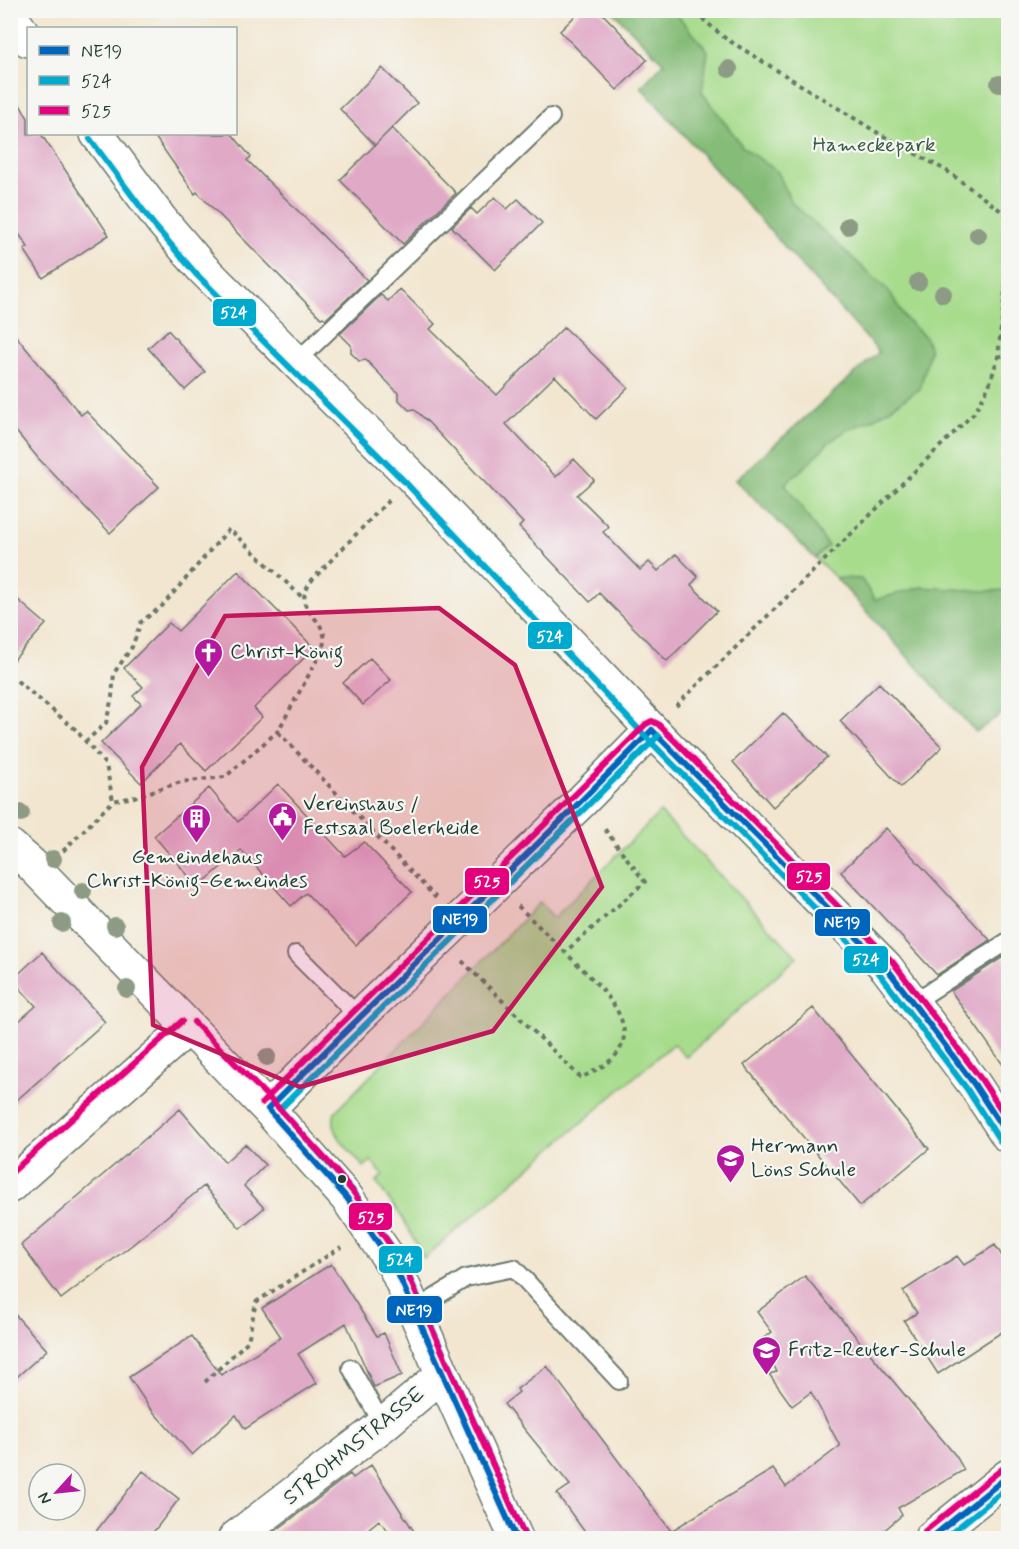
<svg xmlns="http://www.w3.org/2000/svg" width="1019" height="1549" font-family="Mynerve,sans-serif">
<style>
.green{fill:#a7dc8c;stroke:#638c60;stroke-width:1.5}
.forest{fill:#85bc78;stroke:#527c56;stroke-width:1.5}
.building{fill:#e0aac7}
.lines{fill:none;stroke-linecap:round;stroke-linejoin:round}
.lane-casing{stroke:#69786b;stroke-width:20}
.street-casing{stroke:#69786b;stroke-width:36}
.path{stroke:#69786b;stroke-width:4;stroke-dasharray:4.5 4.5;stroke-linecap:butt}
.lane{stroke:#fff;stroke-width:16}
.street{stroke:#fff;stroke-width:33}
.bus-1-casing{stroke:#f6f6f2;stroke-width:10}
.bus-2-casing{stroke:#f6f6f2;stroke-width:10}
.bus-3-casing{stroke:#f6f6f2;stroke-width:10}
.bus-1{stroke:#0065bd;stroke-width:6}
.bus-2{stroke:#00a9ce;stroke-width:6}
.bus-3{stroke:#e5007d;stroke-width:6}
.tree{fill:#8d9b84}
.marked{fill:#c2185b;fill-opacity:0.2;stroke:#c2185b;stroke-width:4.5;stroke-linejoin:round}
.bus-dot{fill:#1f3d34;stroke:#f6f6f2;stroke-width:2}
.labels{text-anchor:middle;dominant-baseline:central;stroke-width:4.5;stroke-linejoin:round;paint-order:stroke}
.park-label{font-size:21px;fill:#3a5d46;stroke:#f6f6f2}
.poi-label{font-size:21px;fill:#1f3d34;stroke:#f6f6f2;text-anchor:start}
.street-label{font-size:21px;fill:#1f3d34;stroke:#f6f6f2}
.line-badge{stroke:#f6f6f2;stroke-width:2}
.badge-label{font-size:16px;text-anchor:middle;font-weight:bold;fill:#fff}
</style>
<rect width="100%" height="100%" fill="#f6f6f2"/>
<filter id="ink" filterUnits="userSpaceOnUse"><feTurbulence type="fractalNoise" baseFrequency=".0167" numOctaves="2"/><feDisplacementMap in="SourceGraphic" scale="12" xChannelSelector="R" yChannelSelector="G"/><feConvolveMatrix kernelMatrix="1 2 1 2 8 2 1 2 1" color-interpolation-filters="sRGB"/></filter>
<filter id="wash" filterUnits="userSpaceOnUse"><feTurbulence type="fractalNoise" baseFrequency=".008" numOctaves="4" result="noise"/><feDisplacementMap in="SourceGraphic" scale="24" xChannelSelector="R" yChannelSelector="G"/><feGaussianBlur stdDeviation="1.35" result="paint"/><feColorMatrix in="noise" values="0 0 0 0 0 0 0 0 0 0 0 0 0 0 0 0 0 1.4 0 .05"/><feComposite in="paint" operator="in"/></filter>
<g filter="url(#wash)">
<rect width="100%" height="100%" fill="#f2e6d0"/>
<path class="green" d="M612,11H1008V709L976,732L836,578L735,480L879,352L641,87L664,63Z
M660,812L797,957L686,1057L673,1044L424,1258L401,1216L376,1182L383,1175L371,1161L364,1167C351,1151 328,1134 335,1112L540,902L554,918Z"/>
<path class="forest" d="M612,11H674L708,51L702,92L743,147L778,172L791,202L890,292L905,318L925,337L930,350L920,389L872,420L847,430L828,443L807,465L785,484L828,546L815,558L735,480L879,352L641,87L664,63Z
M836,578L861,579L875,600L921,587L984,591L1008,590V709L976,732Z"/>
<g id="blocks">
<path class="building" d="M581,10H599L647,60L617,90L560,31Z
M382,68L417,103L375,145L340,109Z
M10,89L28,118V134H41L109,235L43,278L24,249L28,247L10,221Z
M392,128L456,193L403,244L340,180Z
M153,134H232L251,157L247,160L367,280L326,319L323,317L321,318L197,192L195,194Z
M495,197L507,209L518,199L542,223L495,270L452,227L471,208L477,214Z
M400,289L435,324L430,329L497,395L564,327L628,388L596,419L555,376L506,424L556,477L574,459L594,480L577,495L609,527L603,532L640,570L649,562L658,571L676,554L698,577L691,585L717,611L667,661L599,593L590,602L519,527L523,523L428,422L414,409L409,410L399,400V394L366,360L359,361L351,353V345L340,334L381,295L388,301Z
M10,329L81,415L86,411L159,487L110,533L38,458L10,424Z
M168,330L205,372L185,390L148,348Z
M238,571L314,648L254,708L262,717L206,771L180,744L141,783L101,743L141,704L133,696L143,687L124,668L169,623L178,631Z
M10,593L46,624L10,664Z
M370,658L391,680L363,705L343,683Z
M879,683L942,747L901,787L840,721Z
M783,713L827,757L773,807L733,762Z
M278,784L345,856L364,842L412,892L356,945L306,893L291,906L241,850L198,887L154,836L209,788L238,822Z
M886,828L990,940L937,975L841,872Z
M42,952L105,1022L10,1106V1029L36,1006L12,980Z
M1003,957L1008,965V1072L951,991Z
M813,1008L929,1149L860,1206L744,1065Z
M180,1109L225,1162L245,1144L265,1165L244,1186L264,1208L240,1228L204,1186L132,1245L61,1299L21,1245Z
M995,1245L1008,1265V1328L938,1374L904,1321L917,1313L903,1291L957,1256L964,1265Z
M331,1264L377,1336L384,1333L402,1375L374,1387L346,1323L298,1354L317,1383L245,1429L236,1415L192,1455L149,1407L129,1377L192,1336L221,1375L281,1337L262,1308Z
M805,1276L956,1456L964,1470L898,1508L902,1515L874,1539H590L557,1494L570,1485L504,1404L519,1392L517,1389L547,1366L671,1531L773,1469L786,1487L840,1446L811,1392L792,1406L769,1374L777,1372L761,1340L772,1332L757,1312Z
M10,1309L47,1350L10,1383Z
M371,1465L419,1539H395L379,1520L356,1539H265L350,1474L353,1478Z
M143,1471L179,1499L148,1539H90Z"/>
</g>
</g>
<g filter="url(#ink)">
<use href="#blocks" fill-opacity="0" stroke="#69786b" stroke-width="1.5"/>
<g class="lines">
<defs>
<path id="lane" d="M295,363L551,117
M296,954L359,1017
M914,1002L1008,941
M415,1310L466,1278L514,1268L619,1381
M351,1368L383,1425"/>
<path id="street" d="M10,16L28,40
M97,134L161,220L202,268L412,477L652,730L886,967L974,1084L1008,1136
M10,846L31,864L268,1109L347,1198L395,1267L516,1538
M268,1109L359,1017L582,801L652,730
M10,1186L188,1028
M235,1538L383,1425L443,1374
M931,1538L1008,1476"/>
</defs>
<use href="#lane" class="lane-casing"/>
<use href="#street" class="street-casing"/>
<path class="path" d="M998,357L1008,354
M10,675L75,729L106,765L113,801L134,797L181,782L225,777L278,731L323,649C323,645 325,639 324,635C318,611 291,610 312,580L390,499
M676,706L974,413L989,386L998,357L1007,272L1008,216L947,171L878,133L725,38L692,10
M278,732L436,898
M85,742L106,723L112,697L114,673L132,647L141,622L162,606L229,529L304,599
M63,851L113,801
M518,906L565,952L645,882L603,827
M462,961L581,1078C593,1071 608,1065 616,1055C645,1020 587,975 565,952
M205,1382L248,1341L256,1302L341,1247"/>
<use href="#lane" class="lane"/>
<use href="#street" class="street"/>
<defs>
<path id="bus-1" d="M652,730L886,967L974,1084L1008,1136
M268,1109C394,981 526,858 652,730
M268,1109L347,1198L395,1267L516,1538
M931,1538L1008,1476"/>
<path id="bus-2" d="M90,139L154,225L196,274L406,483L645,736L879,973L967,1089L1000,1141
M524,1534L403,1263L354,1192L280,1109L658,736
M945,1538L1008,1487"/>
<path id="bus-3" d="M194,1022L274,1103L330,1164L354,1193L402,1262L524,1534
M262,1103C388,975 519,852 646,724L652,721L658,724L892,961L981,1079L1008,1120
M10,1174L182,1021
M925,1531L1002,1469"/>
</defs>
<use href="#bus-1" class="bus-1-casing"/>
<use href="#bus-2" class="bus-2-casing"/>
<use href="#bus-3" class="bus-3-casing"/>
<use href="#bus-1" class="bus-1"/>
<use href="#bus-2" class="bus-2"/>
<use href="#bus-3" class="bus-3"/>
</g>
<g class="tree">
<circle cx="729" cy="69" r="9"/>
<circle cx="999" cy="84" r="9"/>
<circle cx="848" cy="226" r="9"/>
<circle cx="978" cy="235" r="9"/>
<circle cx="918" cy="282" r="9"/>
<circle cx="943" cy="294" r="9"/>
<circle cx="21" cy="813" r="9"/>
<circle cx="53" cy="859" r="9"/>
<circle cx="83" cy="891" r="9"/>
<circle cx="62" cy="923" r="9"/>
<circle cx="115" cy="926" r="9"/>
<circle cx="127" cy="989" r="9"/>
<circle cx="267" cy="1057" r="9"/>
</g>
</g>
<path class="marked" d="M439,608L515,665L602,887L493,1031L300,1087L153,1025L142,767L225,616Z"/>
<defs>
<symbol id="church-pin" viewBox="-11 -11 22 30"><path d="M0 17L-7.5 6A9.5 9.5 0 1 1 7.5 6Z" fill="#b5179e" stroke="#f6f6f2"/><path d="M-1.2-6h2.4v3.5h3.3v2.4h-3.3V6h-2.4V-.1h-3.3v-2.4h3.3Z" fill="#fff"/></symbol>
<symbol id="civic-pin" viewBox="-11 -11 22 30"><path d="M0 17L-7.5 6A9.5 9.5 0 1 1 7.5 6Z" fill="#b5179e" stroke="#f6f6f2"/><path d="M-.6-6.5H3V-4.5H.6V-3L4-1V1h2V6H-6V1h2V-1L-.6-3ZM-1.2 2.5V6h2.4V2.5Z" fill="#fff"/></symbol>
<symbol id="building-pin" viewBox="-11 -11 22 30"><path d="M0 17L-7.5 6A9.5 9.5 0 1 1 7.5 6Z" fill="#b5179e" stroke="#f6f6f2"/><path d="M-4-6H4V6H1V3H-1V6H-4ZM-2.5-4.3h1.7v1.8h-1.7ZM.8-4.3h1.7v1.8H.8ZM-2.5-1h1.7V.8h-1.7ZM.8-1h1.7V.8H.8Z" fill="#fff"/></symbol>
<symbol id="school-pin" viewBox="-11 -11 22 30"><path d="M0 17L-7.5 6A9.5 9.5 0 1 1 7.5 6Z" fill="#b5179e" stroke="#f6f6f2"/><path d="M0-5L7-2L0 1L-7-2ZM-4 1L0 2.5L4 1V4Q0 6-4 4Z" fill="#fff"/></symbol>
</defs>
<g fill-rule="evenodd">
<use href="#church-pin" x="192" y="636" width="33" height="45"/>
<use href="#civic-pin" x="266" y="800" width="33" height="45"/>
<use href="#building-pin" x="180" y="802" width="33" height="45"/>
<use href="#school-pin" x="714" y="1142" width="33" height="45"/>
<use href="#school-pin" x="750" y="1334" width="33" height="45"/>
</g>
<circle class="bus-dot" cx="342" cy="1179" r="5"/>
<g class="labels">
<g class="park-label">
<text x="874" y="145">Hameckepark</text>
</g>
<g class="poi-label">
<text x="230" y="652">Christ-König</text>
<text x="303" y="804">Vereinshaus /<tspan x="303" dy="24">Festsaal Boelerheide</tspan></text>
<text x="197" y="857" text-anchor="middle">Gemeindehaus<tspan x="197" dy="24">Christ-König-Gemeindes</tspan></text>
<text x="751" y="1146">Hermann<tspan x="751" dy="24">Löns Schule</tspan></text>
<text x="788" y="1350">Fritz-Reuter-Schule</text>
</g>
<g class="street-label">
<text transform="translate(354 1446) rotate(-39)">STROHMSTRASSE</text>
</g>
</g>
<g class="line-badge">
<rect x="212" y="298" width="45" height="29" rx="6" fill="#00a9ce"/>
<rect x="527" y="621" width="46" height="29" rx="6" fill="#00a9ce"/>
<rect x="786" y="862" width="45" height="29" rx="6" fill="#e5007d"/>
<rect x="464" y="867" width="46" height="29" rx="6" fill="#e5007d"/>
<rect x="432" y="905" width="56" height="29" rx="6" fill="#0065bd"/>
<rect x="814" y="908" width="57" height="29" rx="6" fill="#0065bd"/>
<rect x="843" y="945" width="46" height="29" rx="6" fill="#00a9ce"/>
<rect x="348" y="1202" width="45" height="29" rx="6" fill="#e5007d"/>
<rect x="378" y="1245" width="45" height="29" rx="6" fill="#00a9ce"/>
<rect x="386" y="1295" width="57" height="29" rx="6" fill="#0065bd"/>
</g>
<g class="badge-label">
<text x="234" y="318">524</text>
<text x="550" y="642">524</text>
<text x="809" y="882">525</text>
<text x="487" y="887">525</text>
<text x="460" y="925">NE19</text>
<text x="842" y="928">NE19</text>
<text x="866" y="965">524</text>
<text x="371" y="1223">525</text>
<text x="400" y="1265">524</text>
<text x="414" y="1316">NE19</text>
</g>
<rect width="1019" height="1549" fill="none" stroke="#f6f6f2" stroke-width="36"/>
<rect x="27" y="27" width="210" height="108" fill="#f6f6f2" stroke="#a0aca6" stroke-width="1.5"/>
<rect x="39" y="46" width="30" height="9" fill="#0065bd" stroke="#a0aca6" stroke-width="1.5"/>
<text x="81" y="57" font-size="18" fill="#1f3d34">NE19</text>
<rect x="39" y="76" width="30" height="9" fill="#00a9ce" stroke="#a0aca6" stroke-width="1.5"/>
<text x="81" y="87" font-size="18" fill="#1f3d34">524</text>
<rect x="39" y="106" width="30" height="9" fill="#e5007d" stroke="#a0aca6" stroke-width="1.5"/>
<text x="81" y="117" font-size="18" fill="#1f3d34">525</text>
<g transform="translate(57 1492) rotate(243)"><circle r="28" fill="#f6f6f2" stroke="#a0aca6" stroke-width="1.5"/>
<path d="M0-4.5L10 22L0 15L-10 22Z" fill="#b5179e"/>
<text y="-9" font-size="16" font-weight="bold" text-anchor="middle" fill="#1f3d34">N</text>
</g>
</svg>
